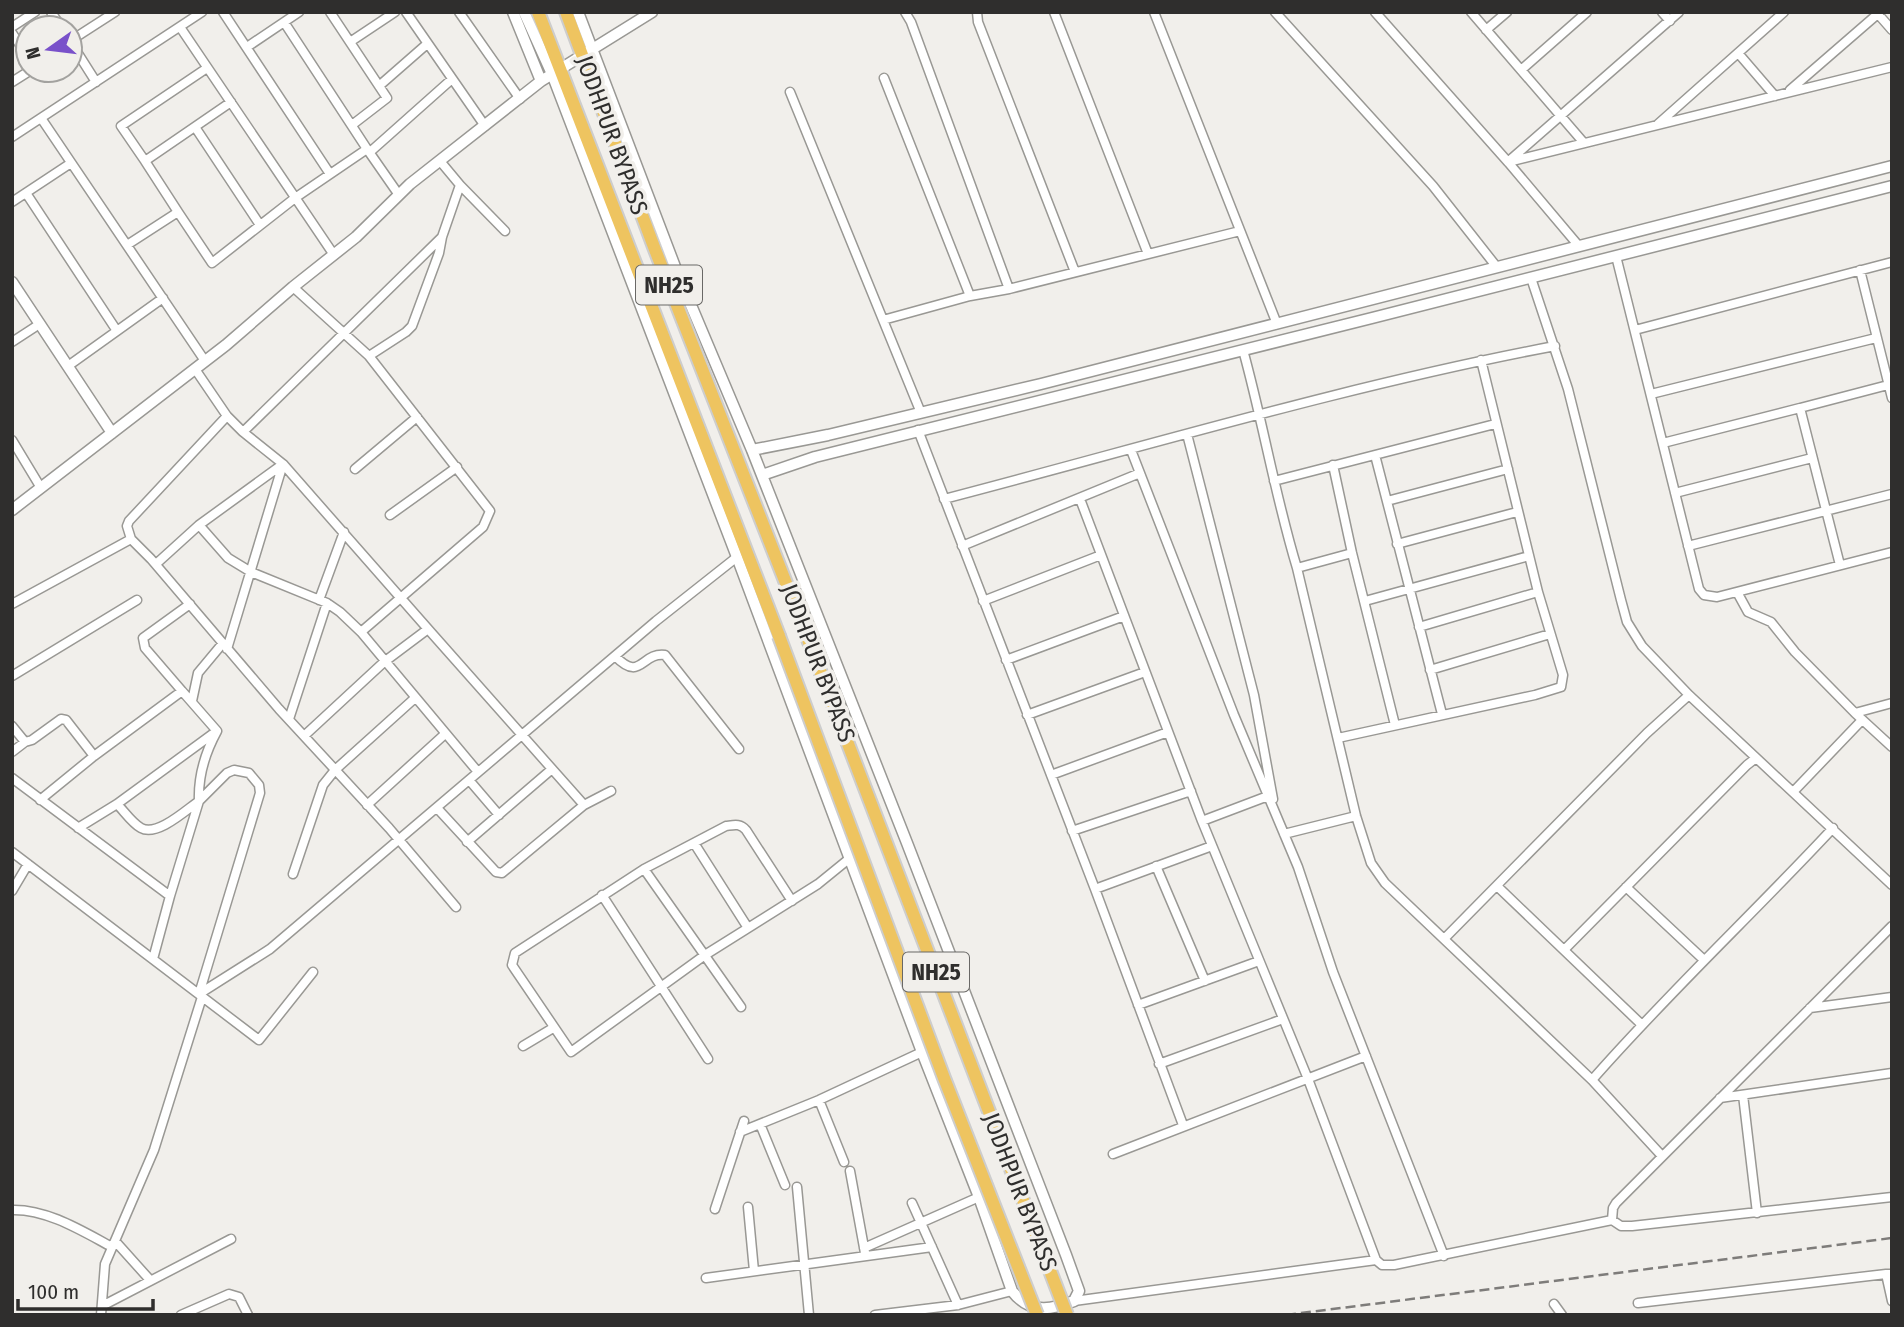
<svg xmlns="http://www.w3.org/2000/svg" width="1904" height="1327" font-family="'Fira Sans Condensed',sans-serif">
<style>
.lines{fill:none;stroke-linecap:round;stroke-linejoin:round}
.minor-casing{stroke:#999894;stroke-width:11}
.tertiary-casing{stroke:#999894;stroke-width:13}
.trunk-casing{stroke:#cdcdcd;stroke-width:16}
.minor{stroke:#fff;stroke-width:8}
.tertiary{stroke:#fff;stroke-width:10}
.trunk{stroke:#eec460;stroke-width:12}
.rail{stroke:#7e7c7a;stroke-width:2.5;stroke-dasharray:10 5;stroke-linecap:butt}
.trunk-bridge-casing{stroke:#cdcdcd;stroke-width:16;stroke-linecap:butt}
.trunk-bridge{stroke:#eec460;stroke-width:12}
.labels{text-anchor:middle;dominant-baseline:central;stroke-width:7;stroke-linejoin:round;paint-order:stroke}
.shield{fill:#f1efeb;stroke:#696866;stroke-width:2}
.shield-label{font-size:23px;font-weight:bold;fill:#2f2e2d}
.street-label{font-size:24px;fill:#2f2e2d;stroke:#f1efeb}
</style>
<rect width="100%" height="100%" fill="#f1efeb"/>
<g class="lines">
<defs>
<path id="minor" d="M51,12L62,28
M223,12L330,174
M330,12L387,98L352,125
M406,12L485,126
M459,12L520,99
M905,12L911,22L1009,289
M977,12L978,22L1075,272
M1054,12L1148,254
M1154,12L1277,324
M1275,12L1433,186L1496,266
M1375,12L1508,162L1578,245
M1471,12L1584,143
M1662,12L1670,21
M1878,14L1892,30
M284,22L367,149
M12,27L35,12
M180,27L334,255
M1486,30L1507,12
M12,33L28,57
M70,41L115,12
M70,41L96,82
M350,42L395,12
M247,47L299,12
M1738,53L1775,96
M1521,70L1587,12
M884,78L970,296
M12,82L31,70
M379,86L427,44
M1790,90L1880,12
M790,92L921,413
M41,118L205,361
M1658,124L1784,12
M195,127L260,225
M12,137L202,12
M370,152L452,79
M1510,160L1679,12
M145,161L121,126L207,68
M1508,162L1892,67
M460,185L505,231
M26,193L117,331
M12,202L71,163
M178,212L145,161L231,102
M127,245L178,212L212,263L295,198L367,149L399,195
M1616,256L1699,589L1704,595L1717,597L1892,552
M1860,270L1892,398
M1531,278L1568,389L1621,600L1627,622L1642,646L1689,695L1892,885
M293,287L369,356L490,511L483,527L361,632
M883,320L970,296L1009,289L1240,231
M1635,330L1892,262
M12,342L35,327
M1243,350C1263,422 1275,496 1297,568L1356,816L1371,863L1385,883L1592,1080L1662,1156
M369,356L406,332L412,326L439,253L442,237L460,185L440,161
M68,366L163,298
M1651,394L1876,338
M918,430L1095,889L1183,1125
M243,432L442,237
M1187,434L1254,695L1273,799
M12,440L41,488
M1663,443L1800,408
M1131,450L1234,715L1298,867L1333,972L1444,1256
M1375,455L1442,714
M283,464L428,629
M1333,465L1352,553L1395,725
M355,469L417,417
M1274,481L1495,424
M1675,493L1812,458
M944,499C1147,446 1349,385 1555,346
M1080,499L1202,821L1308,1079L1376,1260
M1387,501L1508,469
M390,515L457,467
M199,525L228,558L251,572L327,603L340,612L361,632L478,772
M131,539L151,559L279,709L389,828L456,907
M1397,544L1517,512
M962,546L1140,473
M1688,546L1892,494
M156,564L199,525L283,464L243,432L227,416
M1840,565L1800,408L1888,385
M1297,568L1352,553
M1737,592L1748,612L1771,622L1795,652L1855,713
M319,600L344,532
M983,601L1101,555
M1365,601L1529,556
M12,604L131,539L127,526L129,521L227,416L195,369
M1419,627L1538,592
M227,649L283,464
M615,656C641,683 641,652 665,655L739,749
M1006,660L1124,616
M1430,670L1550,634
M12,676L137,600
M182,691L145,648L143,638L190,604
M192,701L198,673L223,643
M1892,703L1855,713L1892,747
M1027,715L1145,672
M289,719L327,603
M12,726L25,742L32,740L61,719L66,720L94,756L40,800
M304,736L384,662L428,629L584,805
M1338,738L1535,695L1561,687L1563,675L1538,592L1481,360
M12,752L25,742
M94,756L182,691L217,731C205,753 198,776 199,801C186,810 157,837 141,828C132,823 124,811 117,804
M1051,775L1168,732
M12,778L170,896L153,959
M469,780L499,815
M1794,791L1862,720
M367,805L445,734
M437,808L496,872L502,873L584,805L611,791
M1202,821L1268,796
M78,828L117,804L214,733
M1072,831L1191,791
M1284,834L1356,816
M467,842L552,769
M694,843L748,928
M12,852L259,1040L313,972
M1156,866L1205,981
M644,869L741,1007
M293,874L323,785L335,770L415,698
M1497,886L1641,1024
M1626,887L1704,960
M1095,889L1212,846
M12,891L28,864
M602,895L708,1059
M170,896L199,801L227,773L234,770L249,773L259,785L260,793L199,994
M792,901L746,830C740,823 734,825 726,826L644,869L515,953L512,965L571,1052L705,955L818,884L850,858
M1892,926L1616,1203L1613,1208L1612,1220L1621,1226H1632L1892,1197
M1444,939L1647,733L1689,695
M1564,950L1747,765L1756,758
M199,994L270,949L656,621L737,557
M1138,1005L1259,961
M1810,1008L1892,997
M523,1046L553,1028
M1159,1064L1283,1019
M1592,1080C1669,992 1754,913 1833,828
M1743,1095L1757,1213
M1720,1098L1892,1073
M819,1100L844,1162
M760,1124L785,1185
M740,1132L819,1100L922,1052
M1113,1154L1366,1056
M850,1171L865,1253
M797,1187L809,1315
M912,1203L958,1305
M748,1207L754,1271
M715,1209L744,1121
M12,1210C47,1209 82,1231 112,1247
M115,1241L150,1280
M864,1248L979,1197
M1891,1274H1886L1892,1301
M706,1278L932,1247
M1074,1301L1376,1260L1382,1265H1394L1612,1220
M1638,1303L1886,1274
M1554,1304L1562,1315
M102,1306L231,1239
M101,1315L105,1264L154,1150L202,997
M181,1315L229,1294L239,1297L248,1315
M875,1315L958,1305L1012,1291"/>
<path id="tertiary" d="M513,12L541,81
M524,12L552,74L737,557L922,1052L979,1197L1012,1291C1029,1313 1049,1311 1074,1301L1079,1291L1066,1255L907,843L752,450L677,272L578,12
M12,282L112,433
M752,450L828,435L1041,384L1892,166
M762,475L815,457L1372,318L1892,186
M12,510L226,345L293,287L356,237L410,184L541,81L652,12"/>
<path id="trunk" d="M538,12L779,636
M566,12L654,247L804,629"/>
</defs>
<use href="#minor" class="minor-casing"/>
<use href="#tertiary" class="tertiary-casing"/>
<use href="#trunk" class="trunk-casing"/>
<use href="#minor" class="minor"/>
<use href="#tertiary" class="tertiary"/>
<use href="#trunk" class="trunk"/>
<path class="rail" d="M1286,1315L1892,1238"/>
<defs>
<path id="trunk-bridge" d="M804,629L1067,1315
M779,636L944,1078L1037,1315"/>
</defs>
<use href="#trunk-bridge" class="trunk-bridge-casing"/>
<use href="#trunk-bridge" class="trunk-bridge"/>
</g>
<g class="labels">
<g class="shield">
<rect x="636" y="265.5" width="66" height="39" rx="5"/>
<rect x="903" y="952.5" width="66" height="39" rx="5"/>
</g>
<g class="shield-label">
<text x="669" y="285">NH25</text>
<text x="936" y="972">NH25</text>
</g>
<g class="street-label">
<text transform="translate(612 135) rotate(70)">JODHPUR BYPASS</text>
<text transform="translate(818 663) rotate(69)">JODHPUR BYPASS</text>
<text transform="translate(1020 1192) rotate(69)">JODHPUR BYPASS</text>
</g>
</g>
<rect width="1904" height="1327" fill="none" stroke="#2f2e2d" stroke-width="28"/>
<g transform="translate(49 49) rotate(256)"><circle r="33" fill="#f1efeb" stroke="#a3a29f" stroke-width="2"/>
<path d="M0-5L12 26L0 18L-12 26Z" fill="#7951ca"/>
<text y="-10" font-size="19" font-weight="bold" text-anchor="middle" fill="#2f2e2d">N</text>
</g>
<path d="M18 1299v10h135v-10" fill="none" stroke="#2f2e2d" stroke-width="3.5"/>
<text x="28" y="1299" font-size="21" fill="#2f2e2d" stroke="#f1efeb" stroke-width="5" paint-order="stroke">100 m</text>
</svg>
